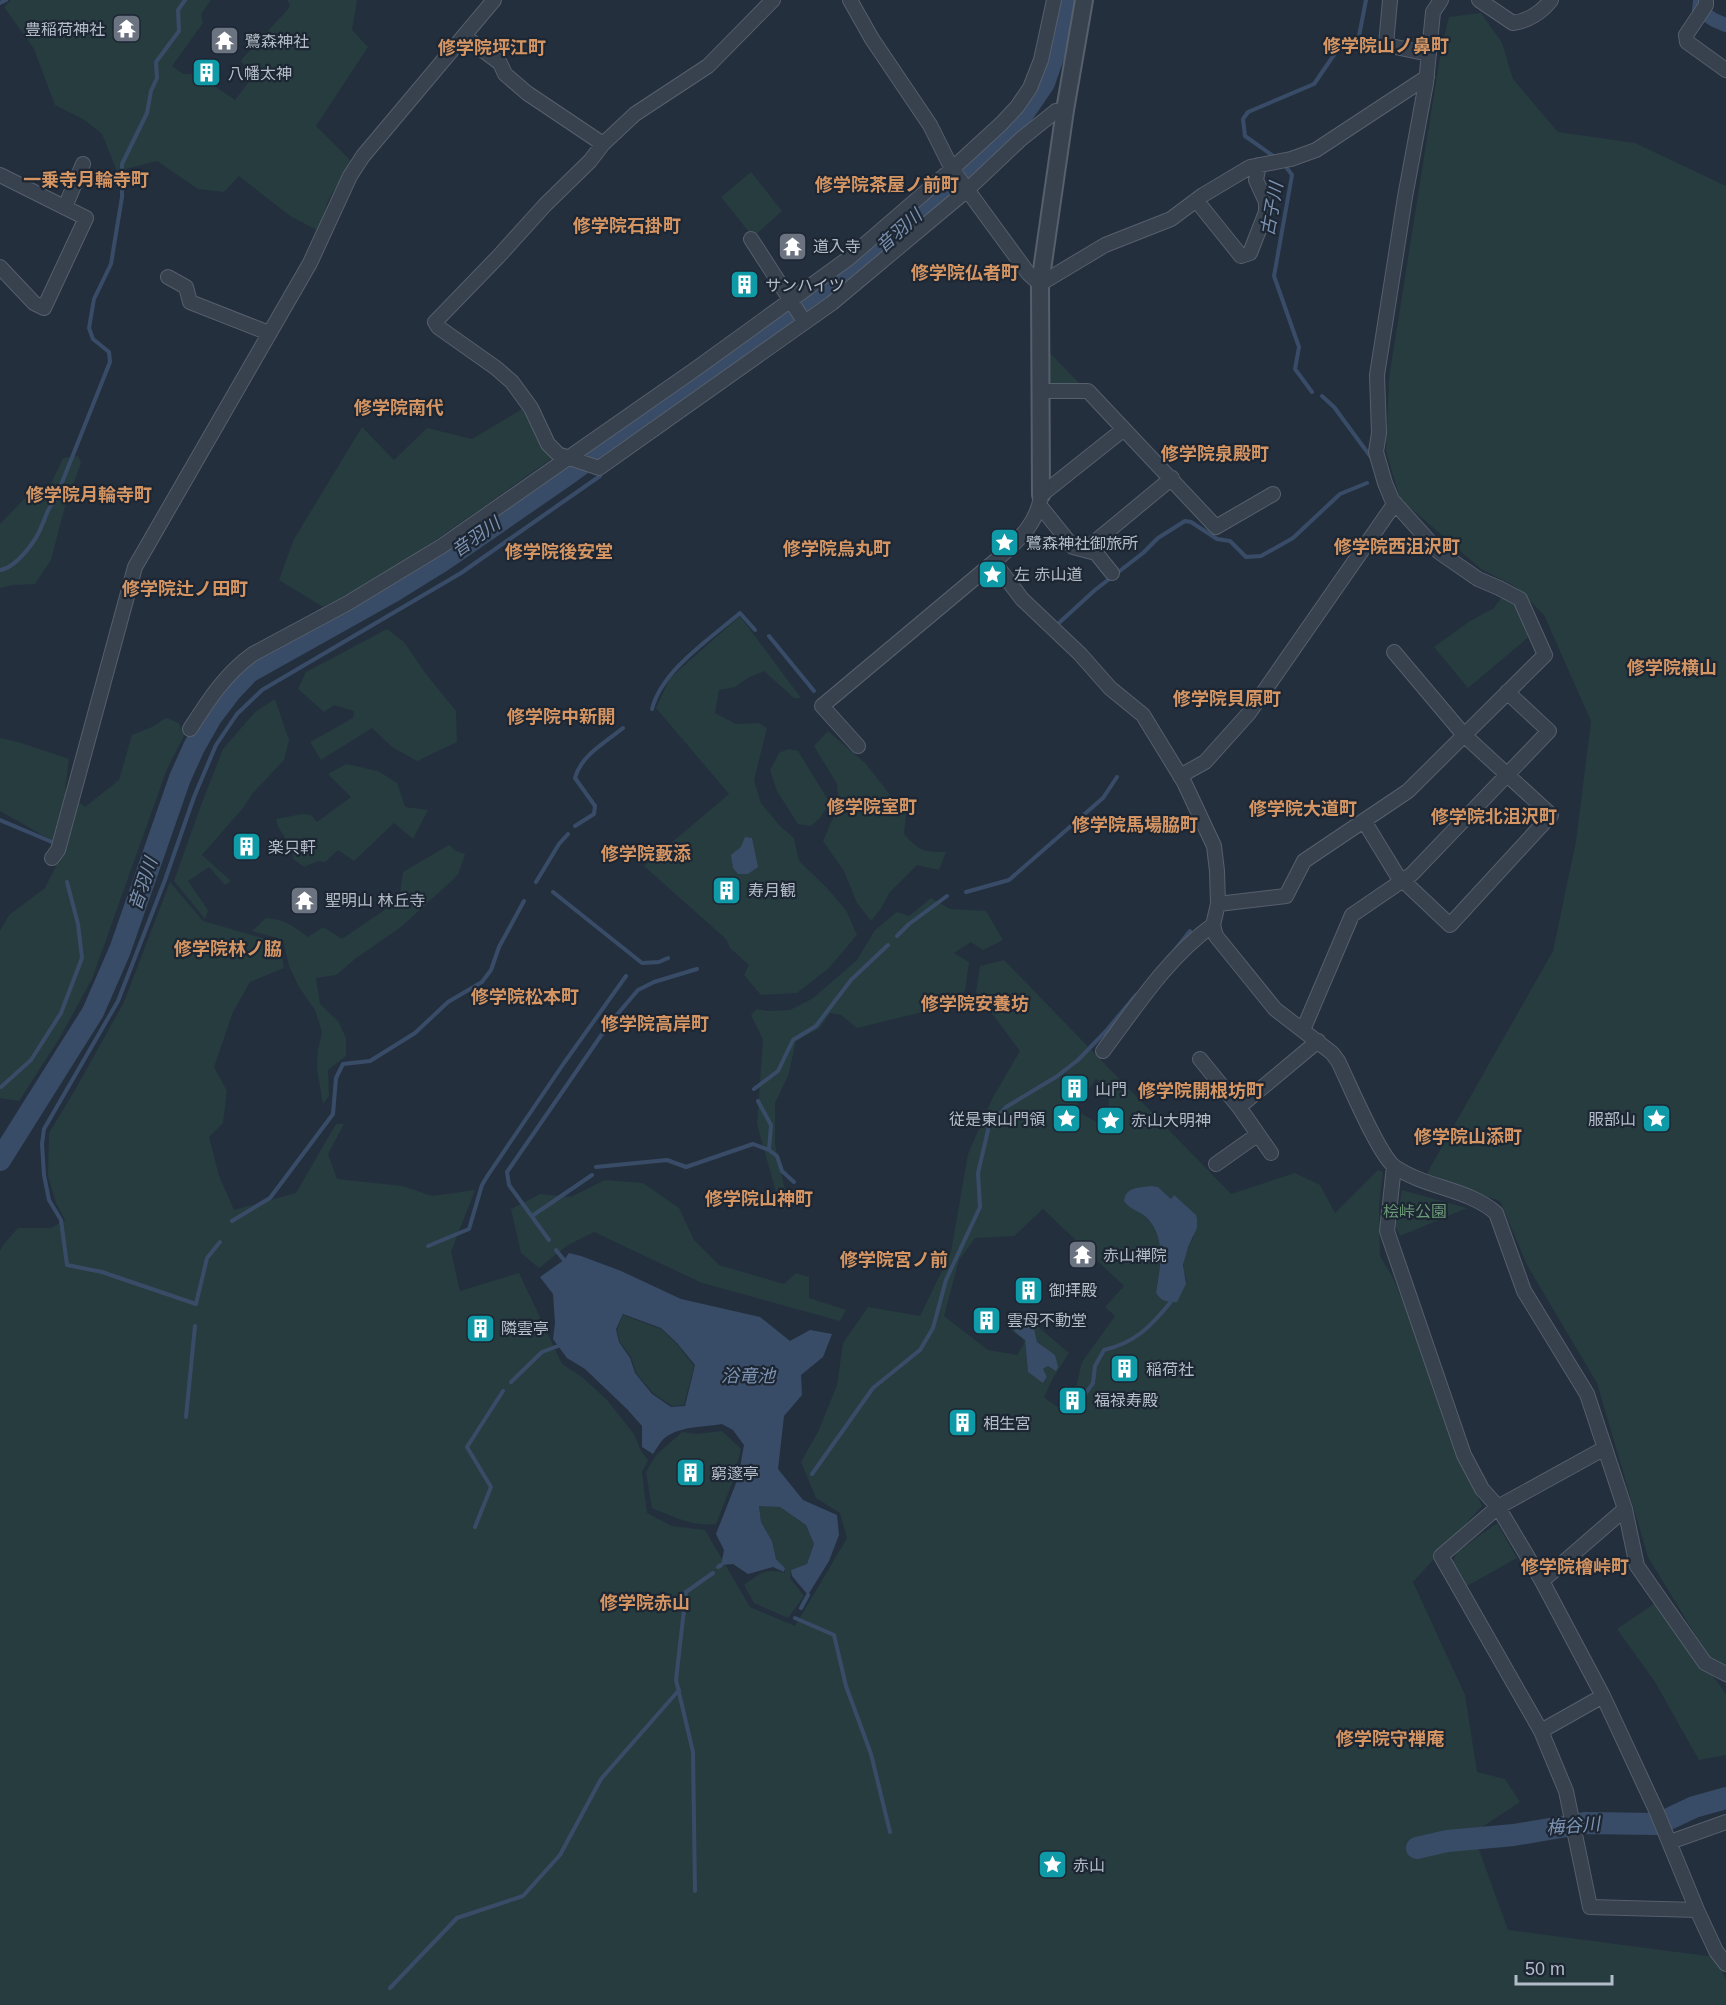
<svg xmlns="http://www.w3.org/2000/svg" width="1726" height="2005" font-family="Arial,'Noto Sans JP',sans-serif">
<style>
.green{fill:#263c3f;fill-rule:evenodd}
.water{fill:#394c67;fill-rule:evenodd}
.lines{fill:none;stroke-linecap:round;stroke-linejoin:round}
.stream{stroke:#394c67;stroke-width:4}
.canal{stroke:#394c67;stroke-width:14}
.river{stroke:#394c67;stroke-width:22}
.minor-casing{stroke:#565f6c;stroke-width:16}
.tertiary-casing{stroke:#565f6c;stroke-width:20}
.minor{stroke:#38414e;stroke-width:14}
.tertiary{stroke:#38414e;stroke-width:16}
.labels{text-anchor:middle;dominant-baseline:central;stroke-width:4.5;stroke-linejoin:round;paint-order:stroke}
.poi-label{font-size:16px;fill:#b4bcc9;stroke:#1d2633;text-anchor:start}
.park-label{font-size:16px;fill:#6b9a76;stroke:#1d2633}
.neighbourhood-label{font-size:18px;font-weight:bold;fill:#d59563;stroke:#1d2633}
.water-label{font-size:18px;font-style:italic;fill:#7c92b1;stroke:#1d2633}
</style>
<rect width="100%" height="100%" fill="#242f3e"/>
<path class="green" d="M11,0H211L201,14L203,23L172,66L183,74H197L235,100L255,74L241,62L242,59L289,8L290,5L287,0H357L352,30L368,47L316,126L351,161L328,201L319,231L290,216L239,176L224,192L198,189L157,161L117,171L102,134L83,119L55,105L34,49L4,7Z
M1481,13L1502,43L1513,79L1558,132L1635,143L1726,186V1685L1648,1557L1597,1383L1527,1265L1500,1201L1426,1175L1553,951L1576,841L1591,721L1544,615L1516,587L1481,569L1400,499L1386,451L1389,378L1441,50L1449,17Z
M751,172L782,211L753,237L721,197Z
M1046,349L1080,384L1048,383Z
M522,409L554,457L393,570L323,607L279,580L294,539L362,427L394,460L427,428L472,439Z
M78,456L81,463L64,510L51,560L35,584L13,585L0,588V524L24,499L41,496L50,486L63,458Z
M1503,595L1516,605L1531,635L1468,688L1434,647L1470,621L1494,608Z
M740,616L801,698H794L764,671L748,678L735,687L719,690L715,713L736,724L759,723L767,728L754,780L761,803L780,826L794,838L799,861L826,887L846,910L857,935L829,968L797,993L761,995L744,975L749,965L730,948L726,939L644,866L729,794L656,708L670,678Z
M387,629L404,642L426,674L456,711L457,742L417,761L392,747L372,728L321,760L310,742L353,718L354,711L334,705L324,712L298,689L306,672Z
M275,699L289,740L284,760L253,793L243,808L202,855L231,881L225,885L209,867L188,881L208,910L205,919L174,881L200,808L223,749L255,712Z
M166,718L179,723L184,736L167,769L92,979L59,1039L19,1101L0,1098V931L9,915L45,888L65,848L0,811V738L18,742L69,759L65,791L85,807L119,780L132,735L152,727Z
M828,731L866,764L906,815L904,834C920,851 923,852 946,852L939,870L917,865L890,892L880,910L871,921L857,903L844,871L823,841L839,804L837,784L814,746Z
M788,749L798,751L830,803L820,818L811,826L798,824L777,791L770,770L779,753Z
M346,764L378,771L397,783L405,807L428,810L413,839L394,823L354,861L338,850L325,862L318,861L304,867L293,859C292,839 279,836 276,819L302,814L311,815L317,822L351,797L328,774Z
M449,845L456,851L465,854L458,875L401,927L355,959L336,975L316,978L320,1004L338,1021L346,1038V1056L328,1070L329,1096L323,1104L317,1069L318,1050L322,1032L315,1010L299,987L289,966L283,940L252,931L266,918C285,919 294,927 308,937L323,927L342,939L399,900L403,872Z
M170,882L203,921L280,943L284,968L250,982L233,1012L214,1067L227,1091L223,1123L209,1137L219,1176L234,1210L296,1193L336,1124H344L328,1154L337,1179L403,1186L432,1196L475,1190L451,1252L460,1291L519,1273L562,1364L582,1377L607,1400L634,1434L641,1451L648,1460L642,1472L647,1513L672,1526L705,1530L750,1607L795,1626L847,1538L840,1513L816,1498L801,1462L818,1432L837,1385L843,1343L868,1307L920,1316L951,1252L968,1154L992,1099L1020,1051L976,992L980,966L1004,960L1231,1194L1295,1173L1320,1185L1335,1213L1378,1170L1383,1172L1379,1207L1380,1256L1392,1276L1413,1324L1452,1442L1482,1506L1413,1582L1465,1695L1477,1772L1505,1779L1520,1802L1473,1833L1508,1930L1715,1957L1726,1979V2005H0V1251L4,1244L18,1228H51L65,1220L56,1203L48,1176L49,1133L75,1090L124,1002ZM1096,1079L1108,1088L1109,1114L1101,1125C1092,1118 1083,1116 1074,1109ZM1152,1186L1158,1187L1171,1199L1174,1195L1194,1237C1185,1250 1180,1265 1187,1281L1156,1293C1161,1260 1168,1232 1137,1210ZM1043,1209L1124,1286L1105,1307L1115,1316L1082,1362L1076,1387L1087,1400L1076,1413L1057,1407L1044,1397L1053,1378L1069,1353L1023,1314L1011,1330L1023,1339L1024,1344L1017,1355L988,1350L944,1316L959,1260L975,1238L1014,1236ZM1035,1332L1037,1342L1053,1354L1048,1366L1043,1369L1047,1377L1044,1383L1028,1372L1025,1342L1023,1337Z
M931,898L950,909L986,911L1003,940L983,950L971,942L954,953L969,962L965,991L954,1005L950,996L936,995L927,1011L857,1028L841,1015L830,1013L820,1028L796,1041L788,1076L775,1103V1144L786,1195L779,1203L757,1124L763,1040L751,1015L757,1009L767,1011L790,1010L812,999L857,960L875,930L897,912L909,916Z
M605,1180L643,1183L679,1208L694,1240L719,1265L784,1284L796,1273L809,1277V1298L846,1310L840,1321L702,1283L594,1232L568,1245L539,1268L521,1253L511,1209L540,1194L571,1197Z
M1402,1190L1467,1208L1400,1236L1395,1226Z
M623,1315L661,1329L676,1343L694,1366L684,1405L672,1406L653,1393L636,1373L631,1357L620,1342L617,1329Z
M722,1431L741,1449L733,1481L716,1524C694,1527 671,1516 652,1508L646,1472L656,1455L682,1432L697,1434Z
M759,1506L780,1507L806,1525L814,1544L807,1564L791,1570L790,1578L804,1596L788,1618L754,1603L744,1585C761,1573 764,1568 785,1573V1568L776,1559L772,1541L761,1522Z
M1497,1523L1517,1558L1467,1586L1452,1564L1457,1552Z
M1658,1601L1726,1694V1755L1699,1760L1655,1682L1617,1629Z"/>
<path class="water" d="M745,837L752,838L758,867L748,874H738L733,868L731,855L741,847Z
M1152,1186L1158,1187L1171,1199L1174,1195L1196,1215L1197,1219V1228L1188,1247L1183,1265L1186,1284L1177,1302C1168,1303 1161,1301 1156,1293C1160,1267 1167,1238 1146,1217C1139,1211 1129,1209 1124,1201C1126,1186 1140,1188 1152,1186Z
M569,1253L581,1256L621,1271L681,1299L760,1317L790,1341L810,1330L832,1334L823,1357L801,1375L802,1395L784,1416L778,1469L803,1500L837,1515L839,1535L829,1561L808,1595L792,1576L791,1570L807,1564L814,1544L806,1525L780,1507L759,1506L761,1522L772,1541L776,1559L785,1568L784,1572L773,1567L748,1574L733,1564L721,1565L724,1550L716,1534L738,1478L744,1445L733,1430L722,1424C705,1427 684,1426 669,1435C662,1438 657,1448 653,1454L642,1447V1426L627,1409L585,1369L567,1358L553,1339L555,1323L553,1294L540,1277L564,1260ZM623,1314L661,1328L677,1343L695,1365L685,1406L671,1407L652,1394L635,1373L630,1358L619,1342L616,1329Z
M1023,1320L1034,1328L1037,1342L1055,1355L1058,1367L1056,1371L1048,1366L1043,1369L1047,1377L1043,1383L1028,1372L1025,1340L1014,1331L1019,1322Z"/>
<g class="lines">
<path class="stream" d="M0,3L6,0
M1276,158L1245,136L1243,119L1248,112L1314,84L1338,49L1352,43L1359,36L1366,0
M1284,164L1292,175L1274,276L1299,347L1295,369L1312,392
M1322,396L1334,407L1373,460
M0,570C16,568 37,540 42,525C47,515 47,508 55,500L110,362L109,352L93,339L89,328L94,299L111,264L122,197V164L147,113L151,91L157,78L156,62L179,31L178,10L185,0
M1060,622L1095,590L1143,553L1158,538L1185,521L1191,522L1217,539L1230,541L1246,557L1261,556L1293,538L1340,494L1367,483
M769,636L814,691
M652,709C662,670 710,639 740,613L755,630
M0,820L52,842
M575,826L594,814L595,806L575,778C581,755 606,742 623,728
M536,882L559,844L568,834
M553,892L642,963L659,962L668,958
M966,892L1009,880L1103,798L1117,777
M897,936L909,924L947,896
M1174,951L1190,931
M1,1087L31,1060L61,1013L82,958L78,924L67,882
M754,1089L778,1071L793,1040L816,1026L851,980L888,945
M769,1150L777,1156L782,1171L794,1182
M596,1167L667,1160L686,1167L753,1144L769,1150L771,1125L758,1101
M532,1216L592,1175
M232,1221L270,1198L333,1114L336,1078L343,1064L370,1061L415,1033L448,1002L482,982L491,970L499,947L524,901
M549,1240L509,1185L507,1172L609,1024L638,990L654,982L697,969
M220,1242L207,1258L196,1304L102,1272L67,1265L61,1220L49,1200L44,1175L42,1144L44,1129L118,1001L165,880L194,797L216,745L237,714L262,690L461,573L600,476
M428,1246L469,1229L482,1185L488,1175L564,1063L626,976
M556,1250L564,1260
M511,1382L542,1352L558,1346
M1083,1397L1093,1383L1095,1366L1104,1350C1135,1343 1151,1326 1170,1303
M186,1417L195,1326
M812,1474L873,1388L920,1350L933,1328L946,1280L980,1207L978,1173L989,1126L1006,1107L1056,1077L1078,1060L1106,1031L1136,995
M475,1527L491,1487L467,1447L503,1391
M718,1567L721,1565
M801,1608L808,1595
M795,1618L834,1635L846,1686L871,1754L890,1832
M695,1891L693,1752L676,1680L686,1592L713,1573
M390,1988L457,1918L523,1896L560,1855L601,1779L679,1690"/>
<path class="canal" d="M1700,1L1699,10L1714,20L1726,25"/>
<path class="river" d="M0,1160L93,1012L120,950L180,778L194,747L211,717L230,692L249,672L392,592L442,561L565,476L768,328L822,293L875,253L1016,124L1044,83L1055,51L1067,0
M1417,1848L1447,1841L1514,1835L1584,1823L1658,1824L1694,1807L1726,1798"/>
<defs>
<path id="minor" d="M773,0L708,66L635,114L603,144L590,161L545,205L498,257L435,322L438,327L496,368L512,382L531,408L548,444L558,454L599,468L832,303L966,191L1021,139L1056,111L1065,110
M850,0L872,39L930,125L952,169L1028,273L1040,284L1105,245L1171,219L1203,195L1250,167L1291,159L1316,150L1427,77
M1390,0L1386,45L1429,54
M1479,0L1513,23C1528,21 1542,12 1551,0
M1706,0V5L1686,35L1687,42L1726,70
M464,36L500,63L505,74L527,93L603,144
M0,175L86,218L44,308L34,303L0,267
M1196,200L1241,256L1250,253L1266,212V202L1256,180L1259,165
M65,207L83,164
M751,239L804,321
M168,277L186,287L190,302L269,333
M1041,391H1088L1216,527L1273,494
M1040,506L1073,547L1096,553L1112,573
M1085,550L1172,478
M994,562L1022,599L1080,654L1110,688L1143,715L1184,782L1214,846L1217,871L1218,904L1213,925L1216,936L1275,1009L1332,1053L1338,1061C1349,1083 1379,1156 1395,1167C1426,1188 1469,1189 1496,1213L1524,1291L1587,1394L1625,1509L1637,1566L1705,1663L1726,1674
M190,729C208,701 225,674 253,654L348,603L442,546L697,368L849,258L952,169L1001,124L1017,107L1030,88L1041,60L1054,0
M858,746L822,706L994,562C1015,543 1038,525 1041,495L1124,429
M1180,776L1205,762L1249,713L1395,503
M1364,821L1397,875L1450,925L1551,815L1464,735L1394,652
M52,858L58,850L135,567L310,263L350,176L363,156L494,0
M1218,904L1286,896L1304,861L1408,791L1545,655L1520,599L1499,588L1478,579L1439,552L1392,500L1385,483L1376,452L1379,433L1377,375L1405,197L1426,83L1433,12L1441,0
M1303,1030L1352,915L1412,874L1549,731L1507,692
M1103,1051C1136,1007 1168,957 1213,925
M1200,1059L1239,1107L1271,1153
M1239,1107L1318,1041
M1216,1164L1257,1135
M1394,1166L1387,1231L1464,1455L1482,1489L1498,1507L1542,1581L1603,1696L1656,1810L1697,1910L1716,1951L1726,1964
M1605,1448L1498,1507L1441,1556L1541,1731L1566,1791L1590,1907L1697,1910
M1542,1581L1625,1509
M1541,1731L1603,1696
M1670,1842L1726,1822"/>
<path id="tertiary" d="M1041,495L1040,284L1065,110L1084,0"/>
</defs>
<use href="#minor" class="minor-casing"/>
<use href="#tertiary" class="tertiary-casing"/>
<use href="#minor" class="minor"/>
<use href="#tertiary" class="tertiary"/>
</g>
<defs>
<symbol id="temple-square" viewBox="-11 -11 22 22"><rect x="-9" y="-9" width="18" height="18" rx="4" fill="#6b7280" stroke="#1d2633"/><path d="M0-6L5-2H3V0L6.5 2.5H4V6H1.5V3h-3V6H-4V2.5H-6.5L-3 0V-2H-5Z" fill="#fff"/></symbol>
<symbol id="building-square" viewBox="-11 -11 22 22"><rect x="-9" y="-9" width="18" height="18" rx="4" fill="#0f9aa8" stroke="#1d2633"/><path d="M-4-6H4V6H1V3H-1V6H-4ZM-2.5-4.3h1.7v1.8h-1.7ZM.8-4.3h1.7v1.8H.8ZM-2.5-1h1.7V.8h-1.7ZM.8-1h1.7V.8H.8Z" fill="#fff"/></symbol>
<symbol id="sight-square" viewBox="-11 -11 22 22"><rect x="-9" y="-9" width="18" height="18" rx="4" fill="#0f9aa8" stroke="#1d2633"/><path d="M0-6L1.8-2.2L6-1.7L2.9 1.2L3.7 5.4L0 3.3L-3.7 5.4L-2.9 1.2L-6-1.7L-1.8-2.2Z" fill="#fff"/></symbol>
</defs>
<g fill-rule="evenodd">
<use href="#temple-square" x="110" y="12" width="33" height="33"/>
<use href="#temple-square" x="208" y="24" width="33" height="33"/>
<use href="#building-square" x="190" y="56" width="33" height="33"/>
<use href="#temple-square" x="776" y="230" width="33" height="33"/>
<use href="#building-square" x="728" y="268" width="33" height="33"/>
<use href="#sight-square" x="988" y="526" width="33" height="33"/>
<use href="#sight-square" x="976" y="558" width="33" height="33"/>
<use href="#building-square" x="230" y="830" width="33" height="33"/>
<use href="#building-square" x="710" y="874" width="33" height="33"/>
<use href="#temple-square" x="288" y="884" width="33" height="33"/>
<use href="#building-square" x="1058" y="1072" width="33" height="33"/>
<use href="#sight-square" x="1050" y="1102" width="33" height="33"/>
<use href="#sight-square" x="1640" y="1102" width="33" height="33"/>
<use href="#sight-square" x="1094" y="1104" width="33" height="33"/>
<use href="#temple-square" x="1066" y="1238" width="33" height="33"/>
<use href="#building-square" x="1012" y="1274" width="33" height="33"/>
<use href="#building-square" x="970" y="1304" width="33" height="33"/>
<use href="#building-square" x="464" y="1312" width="33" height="33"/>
<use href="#building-square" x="1108" y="1352" width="33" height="33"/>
<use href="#building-square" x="1056" y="1384" width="33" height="33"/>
<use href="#building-square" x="946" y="1406" width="33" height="33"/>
<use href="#building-square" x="674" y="1456" width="33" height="33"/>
<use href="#sight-square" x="1036" y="1848" width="33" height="33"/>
</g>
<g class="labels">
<g class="poi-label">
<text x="105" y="29" text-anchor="end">豊稲荷神社</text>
<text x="245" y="41">鷺森神社</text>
<text x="228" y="73">八幡太神</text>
<text x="813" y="246">道入寺</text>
<text x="765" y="285">サンハイツ</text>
<text x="1026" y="543">鷺森神社御旅所</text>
<text x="1014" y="574">左 赤山道</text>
<text x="268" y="847">楽只軒</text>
<text x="748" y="890">寿月観</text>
<text x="325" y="900">聖明山 林丘寺</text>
<text x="1095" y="1089">山門</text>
<text x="1045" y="1119" text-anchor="end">従是東山門領</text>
<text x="1636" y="1119" text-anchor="end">服部山</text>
<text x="1131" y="1120">赤山大明神</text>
<text x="1103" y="1255">赤山禅院</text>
<text x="1049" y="1290">御拝殿</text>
<text x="1007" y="1320">雲母不動堂</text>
<text x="501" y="1328">隣雲亭</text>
<text x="1146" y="1369">稲荷社</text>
<text x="1094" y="1400">福禄寿殿</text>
<text x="983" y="1423">相生宮</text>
<text x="711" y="1473">窮邃亭</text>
<text x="1073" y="1865">赤山</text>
</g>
<g class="park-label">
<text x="1415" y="1211">桧峠公園</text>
</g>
<g class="neighbourhood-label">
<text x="1386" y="46">修学院山ノ鼻町</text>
<text x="492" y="48">修学院坪江町</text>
<text x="86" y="180">一乗寺月輪寺町</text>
<text x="887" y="185">修学院茶屋ノ前町</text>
<text x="627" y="226">修学院石掛町</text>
<text x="965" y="273">修学院仏者町</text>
<text x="399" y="408">修学院南代</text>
<text x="1215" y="454">修学院泉殿町</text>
<text x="89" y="495">修学院月輪寺町</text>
<text x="1397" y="547">修学院西沮沢町</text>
<text x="837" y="549">修学院烏丸町</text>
<text x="559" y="552">修学院後安堂</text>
<text x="185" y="589">修学院辻ノ田町</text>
<text x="1672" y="668">修学院横山</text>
<text x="1227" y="699">修学院貝原町</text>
<text x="561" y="717">修学院中新開</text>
<text x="872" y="807">修学院室町</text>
<text x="1303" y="809">修学院大道町</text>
<text x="1494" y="817">修学院北沮沢町</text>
<text x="1135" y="825">修学院馬場脇町</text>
<text x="646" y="854">修学院藪添</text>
<text x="228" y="949">修学院林ノ脇</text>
<text x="525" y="997">修学院松本町</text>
<text x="975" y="1004">修学院安養坊</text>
<text x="655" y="1024">修学院高岸町</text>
<text x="1201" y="1091">修学院開根坊町</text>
<text x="1468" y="1137">修学院山添町</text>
<text x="759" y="1199">修学院山神町</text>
<text x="894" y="1260">修学院宮ノ前</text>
<text x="1575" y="1567">修学院檜峠町</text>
<text x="645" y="1603">修学院赤山</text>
<text x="1390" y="1739">修学院守禅庵</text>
</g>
<g class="water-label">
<text transform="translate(1272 209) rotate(-80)">古子川</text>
<text transform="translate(899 231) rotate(-42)">音羽川</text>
<text transform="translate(476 537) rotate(-35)">音羽川</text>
<text transform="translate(143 884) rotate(-71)">音羽川</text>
<text x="748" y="1376">浴竜池</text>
<text transform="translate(1573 1826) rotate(-5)">梅谷川</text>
</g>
</g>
<path d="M1516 1975v9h96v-9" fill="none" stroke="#b4bcc9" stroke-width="3"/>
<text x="1525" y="1975" font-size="18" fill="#b4bcc9" stroke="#1d2633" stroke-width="4.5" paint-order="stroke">50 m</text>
</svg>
